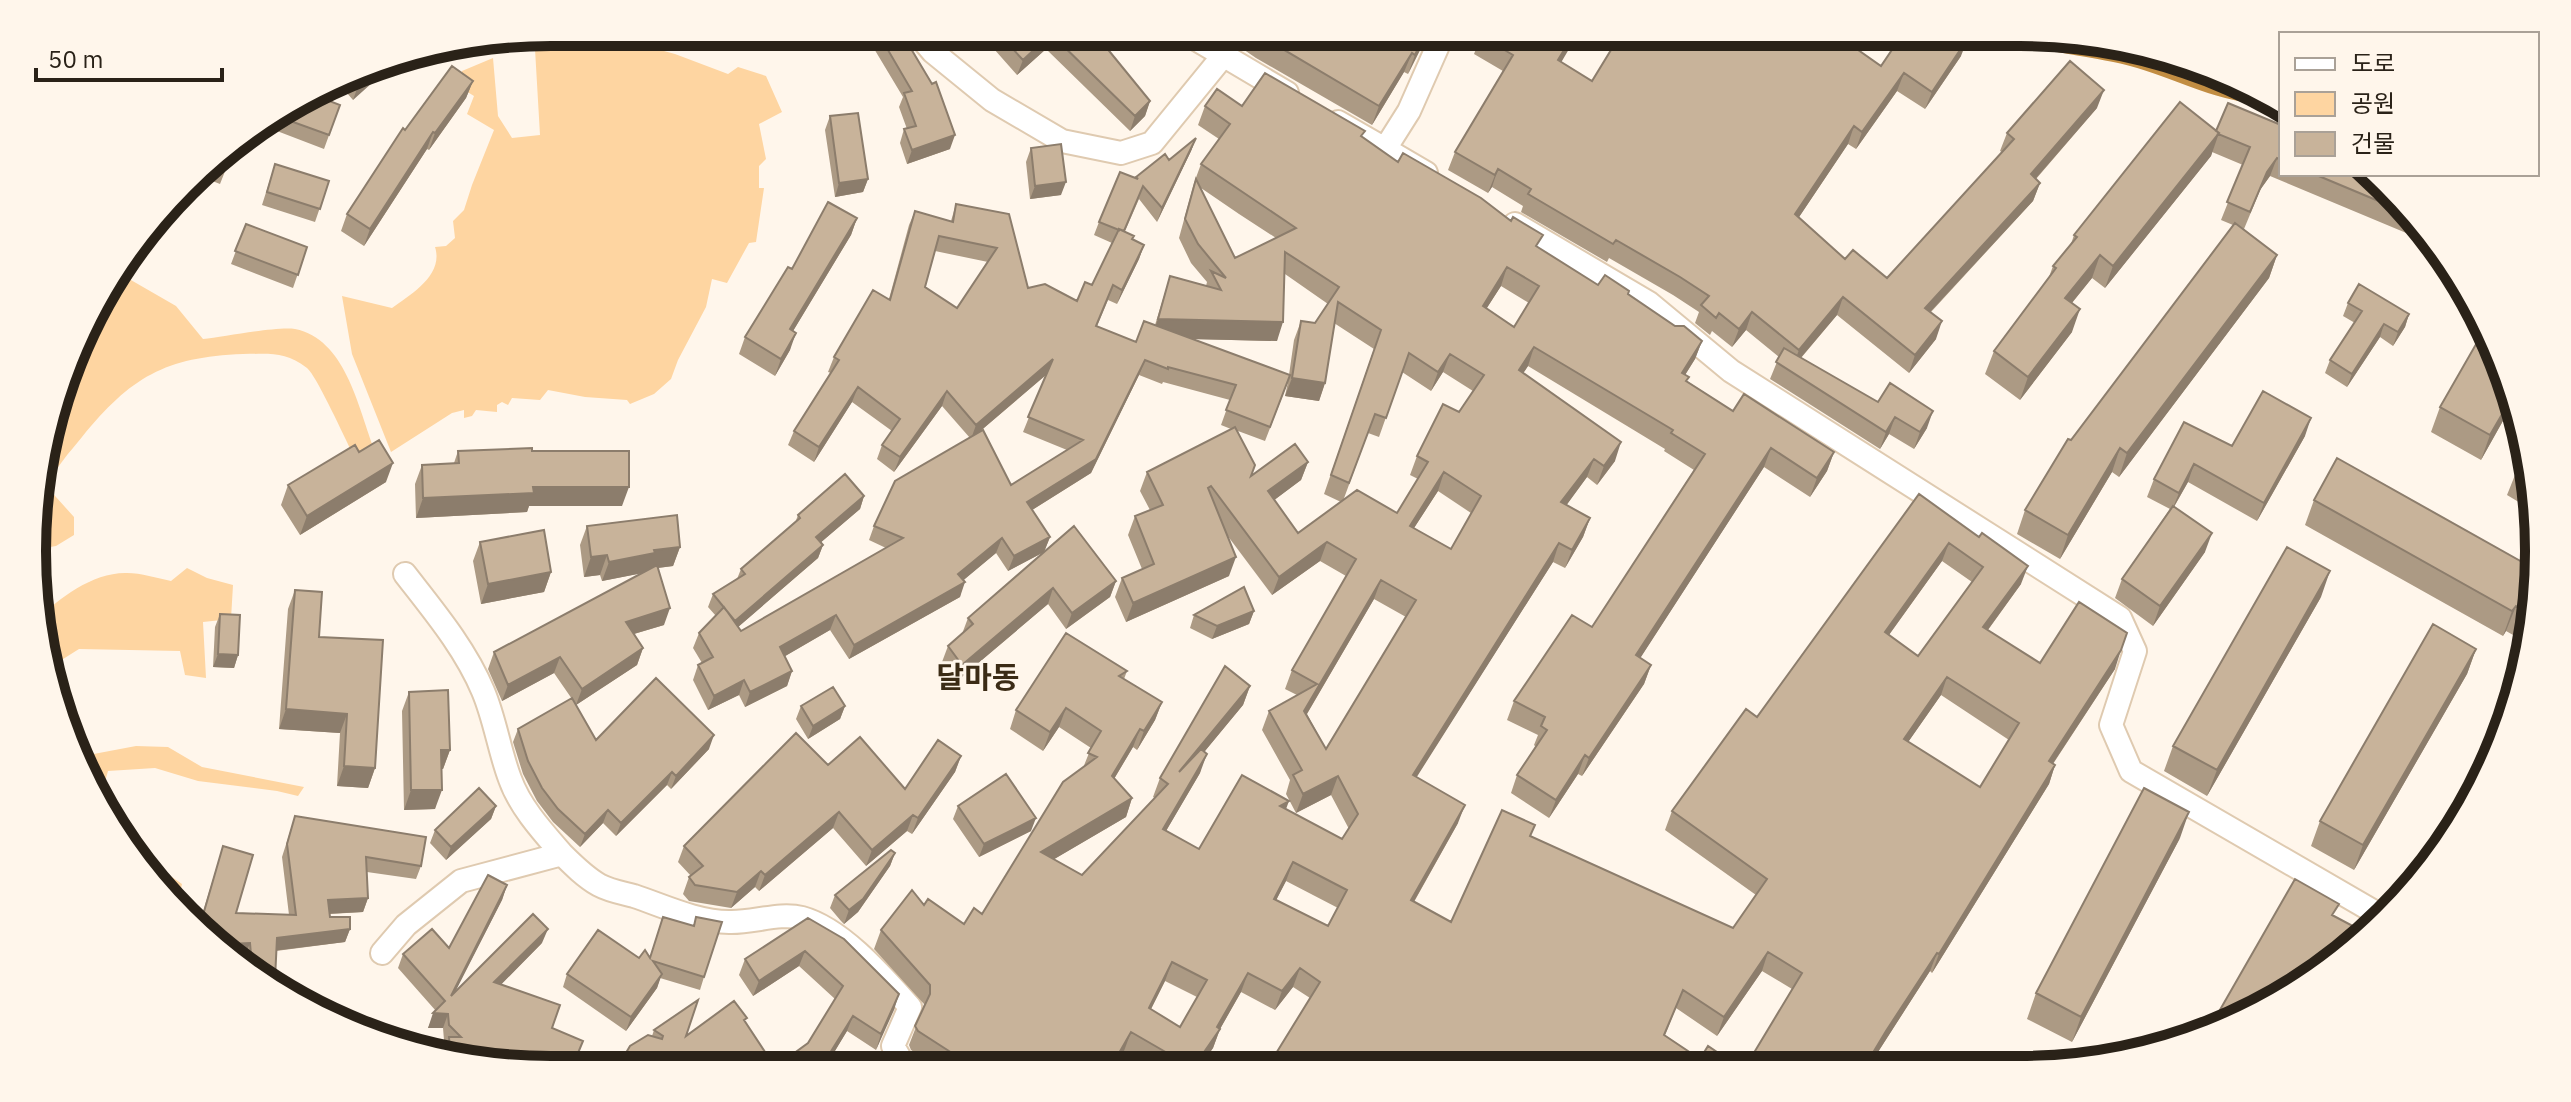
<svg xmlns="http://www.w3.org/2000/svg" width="2571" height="1102" font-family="'IBM Plex Sans','Noto Sans KR',sans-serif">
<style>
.green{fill:#fed5a1}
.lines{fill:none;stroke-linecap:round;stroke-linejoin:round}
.stream{stroke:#c28d42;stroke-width:7}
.minor-casing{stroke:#dfcab0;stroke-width:26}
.minor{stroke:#fff;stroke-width:22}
.wall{fill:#ac9a84;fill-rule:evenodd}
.shaded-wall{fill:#8c7d6c}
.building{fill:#c8b39a;stroke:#8c7d6c;stroke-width:2;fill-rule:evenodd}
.labels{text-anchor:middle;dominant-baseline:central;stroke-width:6;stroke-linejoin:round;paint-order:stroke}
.quarter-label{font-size:30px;font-weight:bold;fill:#3b2b15;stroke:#fff6eb}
.rim{fill:none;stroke:#2a2218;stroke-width:10}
</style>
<rect width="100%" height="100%" fill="#fff6eb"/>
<path class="green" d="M638,44L675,54L728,74L738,67L766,76L782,112L759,124L766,159L759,166V188H764L756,242L749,243L727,283L712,279L706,307L678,360L671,379L654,394L630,404L627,400L585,397L548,390L540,400L512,398L508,405L502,402L497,405V412L476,410L472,416L464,418V410L452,413L391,452L352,354L342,296L392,308C411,294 444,275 435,247L446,246L455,238L453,221L464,210L472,185L494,130L467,114L474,96L461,88L462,71L493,58L498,116L512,138L540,135L535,49L599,45L629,49Z
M117,272L176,306L203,339C224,337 277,326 295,329C345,339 358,406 373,446L356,460C347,443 317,376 307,368C285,351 270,354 243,354C165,357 131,377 82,437C69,453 55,468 47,487L74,517V535L56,546L39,549L42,450L101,292Z
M187,568L207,578L233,585L231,619L203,622L206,678L185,675L180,651L79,649L52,666L37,619C60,598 93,572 127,573C141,573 157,578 171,581Z
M136,746L168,747L202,767L304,787L298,796L277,791L198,781L155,768L108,771L99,803L83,756Z
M127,841C153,845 150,859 166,873C171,877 177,880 182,884L178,903Z"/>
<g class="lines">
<path class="stream" d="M1983,32C2028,46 2075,50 2121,60C2167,70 2209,96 2256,100"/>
<defs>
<path id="minor" d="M916,32L933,52L992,100L1062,141L1121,153L1152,143L1223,56
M1184,32L1287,93
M1338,122L1385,149
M1426,173L1385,149L1409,111L1444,32
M1515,224L1649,303L1731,371L2120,618L2135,651L2111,725L2131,771L2383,917
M405,574C433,610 465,648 483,691C495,719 499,750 510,779C520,807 542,831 562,854
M382,953L406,925L461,881L562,854C573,865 585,877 599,885C610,891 623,893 634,896C664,906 697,922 729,922C753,923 779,912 802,918C842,929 883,977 910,1007L893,1046L901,1060L918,1069"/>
</defs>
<use href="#minor" class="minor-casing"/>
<use href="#minor" class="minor"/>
</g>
<path class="wall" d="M733,32H772L762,49Z
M1100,32L1103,44L1150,101L1145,116L1130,131L1046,49L1017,75L994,49L999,34Z
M1218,32H1429L1408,74L1404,72L1372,125L1256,58Z
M1614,32H1741L1750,38L1847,43L1881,66L1961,56L1925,109L1897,91L1856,149L1848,144L1799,217L1845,259L1887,278L2002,152L2000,151L2007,133L2097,108L2036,179L2040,183L2033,201L1931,312L1936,339L1909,373L1837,315L1801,358L1878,402L1927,428L1914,449L1889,434L1880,449L1770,379L1779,357L1746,330L1732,347L1712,331L1710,335L1695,323L1699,312L1673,295L1609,258L1607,262L1521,212L1523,206L1492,187L1488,193L1448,170L1455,152L1503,71L1474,54L1481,36L1561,62L1592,81L1618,39L1612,35Z
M2019,32L2045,36L2042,43Z
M878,33L950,149L907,164L900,143L904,129H907L899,107L903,97L873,47Z
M2122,49L2150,54L2146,62Z
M384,60L353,100L340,85Z
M473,81L466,98L429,150L427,149L364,246L341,231L347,214L405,130Z
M319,97L340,105L324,149L277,131L281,119Z
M1205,106H1242L1362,137L1398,162L1598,285L1628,294L1675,326L1702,341L1695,359L1685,375L1687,381L1733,411L1834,452L1827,471L1810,497L1764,467L1640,658L1651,665L1644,684L1582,776L1578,774L1549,818L1511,793L1517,775L1536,747L1534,745L1538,735L1507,720L1514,701L1592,627L1694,470L1664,451L1665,449L1528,366L1523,373L1615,461L1597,485L1587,477L1566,505L1590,518L1583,537L1565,568L1553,562L1416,777L1458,823L1414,902L1451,922L1531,836L1733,928L1756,895L1665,830L1672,811L1757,717L1919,494L2021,584L1988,630L2040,663L2115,669L2053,764L2055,765L2049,784L1932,973L1930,971L1869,1066H1746L1792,989L1762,971L1717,1036L1676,1008L1665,1035L1700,1059L1739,1067L1310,998L1293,987L1275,1010L1241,992L1220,1029L1213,1048L1199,1068H1154L1124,1051L1114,1068L941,1069L911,1050L909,1045L923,1009L924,1004L874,949L881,930L924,905L964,924L982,914L1083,768L1091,748L1059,727L1043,751L1010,729L1016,710L1127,671L1124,679L1162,702L1155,720L1137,750L1133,747L1114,779L1132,798L1126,817L1054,859L1082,875L1155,798L1153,797L1160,778L1250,686L1243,705L1204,752L1200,773L1166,831L1199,849L1286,809L1342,839L1349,829L1331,795L1296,813L1286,794L1290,780L1262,730L1269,711L1297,695L1285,689L1292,670L1346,576L1320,561L1272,595L1227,535L1229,576L1126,622L1115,597L1122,578L1142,569L1128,535L1135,516L1150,510L1140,491L1147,472L1231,429L1221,425L1230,400L1163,382L1162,384L1139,375L1091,473L1032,510L1050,537L1044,552L1008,571L996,553L963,580L960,597L849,659L830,630L785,656L792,671L787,686L745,707L739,695L708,710L693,680L698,665L702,663L693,648L699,633L716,616L708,607L713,594L737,579L741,569L795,523L798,515L864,496L860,509L821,542L823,545L818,558L738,627L741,631L886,548L869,540L874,526L970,438L942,406L894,472L877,459L882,445L892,431L852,402L814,462L788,445L794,431L831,373L828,372L834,357L889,299L909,225L915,211L951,221L956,204L1009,214L1028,288L1077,301L1092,285L1112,243L1094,235L1099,222L1136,178L1169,160L1196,138L1191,151L1157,222L1139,199L1125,231L1132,239L1144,245L1139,259L1117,304L1108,300L1097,326L1136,342L1155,325L1170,276L1206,286L1207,282L1191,263L1179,238L1194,183L1201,164L1219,139L1198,125ZM1201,188L1239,214L1276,238L1235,258ZM935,251L988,262L957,308L925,287ZM1285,274L1328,304L1315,323L1301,321L1294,340L1289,375L1191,339L1277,341ZM1501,286L1529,303L1514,327L1486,309ZM1334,323L1374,349L1324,494L1341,502L1298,533L1274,500L1301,480L1308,462L1251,476L1238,431L1265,441L1288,382L1285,396L1319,401L1325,383ZM1402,372L1431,391L1443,372L1473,391L1459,412L1417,456L1410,475L1418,479L1397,513L1343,501L1368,433L1379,437ZM1046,375L1023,432L1067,450L1011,485L978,433ZM1438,491L1471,513L1451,549L1414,528ZM1942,561L1972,582L1918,656L1889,635ZM1374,599L1406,617L1326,749L1307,714ZM1941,695L2009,740L1980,787L1908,742ZM1286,881L1338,908L1328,926L1276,900ZM1165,981L1197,997L1180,1027L1151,1009Z
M830,116L868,179L863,192L835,197L825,130Z
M2281,125V174H2372L2423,240L2270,176L2260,190L2244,229L2277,255L2269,278L2119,477L2112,472L2060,559L2017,534L2025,510L2071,440L2233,225L2221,220L2243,165L2212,152L2211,156L2105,288L2092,278L2072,303V332L2020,400L1985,374L1994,351L2049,277L2053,266L2071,244L2074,235L2216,131Z
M235,146L220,184L197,175L209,160Z
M1031,148L1061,195L1030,199L1026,162Z
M275,164L329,181L315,222L262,205Z
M857,218L851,235L793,331L790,350L775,376L739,354L745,337L792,269Z
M246,224L307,247L293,288L231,264Z
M2348,303L2409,314L2405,327L2393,346L2380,337L2347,387L2325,373L2330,360L2355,323L2343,316Z
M2487,325L2509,410L2481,460L2431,432L2440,407Z
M2305,436L2257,521L2188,482L2174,507L2205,552L2153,626L2115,598L2122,579L2170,509L2147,497L2154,479L2232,446Z
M458,451H532L622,506H529L527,512L416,518L415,484L422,465L454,463Z
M359,452L386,482L300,535L281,505L288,485Z
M2523,460L2537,513L2507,495L2517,470Z
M2314,500L2531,567L2522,640L2506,631L2503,636L2305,525Z
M587,526L680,547L673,566L658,568L664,625L634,634L643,648L637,665L576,705L596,740L709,749L671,789L667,785L616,836L603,823L580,847L553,822L537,801L523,774L513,742L518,729L572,699L554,673L502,701L488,669L494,652L642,573L602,581L600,575L584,577L580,545Z
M1074,526L1116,581L1110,597L1066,629L1048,604L957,681L942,662L948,646L962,634L968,618Z
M480,542L551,572L544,592L481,604L473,561Z
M295,590L375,768L368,788L337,786L340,733L279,729L288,609Z
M2321,597L2207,796L2164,771L2173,746Z
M1254,611L1249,624L1212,639L1190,628L1194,615Z
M220,614L238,655L234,668L213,667L215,627Z
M2476,649L2467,674L2354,870L2311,846L2320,821Z
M409,692L450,750L443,769H441L435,809L404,810L402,711Z
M801,706H845L840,719L808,739L796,719Z
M961,756L955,772L912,834L907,831L866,866L833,828L759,891L755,887L731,908L689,901L683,894L689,877L691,876L678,862L684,846L828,765L905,789Z
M496,806L491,819L446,860L430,843L435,830Z
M958,806L1031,831L979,857L953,819Z
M295,816L421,866L416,879L367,872L368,898L363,912L330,914V917L350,929L345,942L276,951L275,979L246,963L245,956L236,957L209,942L198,928L223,846L236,913L289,915L282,857Z
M2180,838L2072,1042L2027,1019L2036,993Z
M895,853L890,866L858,912L844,924L841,921L830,908L835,895Z
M507,885L502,900L455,991L542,943L501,984L552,1028L583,1041L572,1070H551L444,1052L447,1043L444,1040L443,1028H428L436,1011L398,968L403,954L449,948Z
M663,917L704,977L700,990L660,978L657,988L626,1031L563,987L567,974L639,958L650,957Z
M808,918L899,994L876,1050L847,1031L824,1069L616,1070L652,1036L654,1030L686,1036L745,1022L775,1067L808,1043L835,999L799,966L753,996L739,975L745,959Z"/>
<path class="shaded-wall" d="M769,32H772L762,49L767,35Z
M1426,32H1429L1408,74L1415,55Z
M1575,32H1579L1552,78L1558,60Z
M1849,32H1854L1837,58L1844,40Z
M1051,34L1046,49L1017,75L1023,60Z
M1968,38L1961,56L1925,109L1932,92Z
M1412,53L1404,72L1372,125L1379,106Z
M401,57L353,100L358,86L389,59Z
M1904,73L1897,91L1856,149L1862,132Z
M473,81L466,98L429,150L435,133Z
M2104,90L2097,108L2024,192L2031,174Z
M1150,101L1145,116L1130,131L1135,116Z
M1854,126L1848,144L1789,232L1795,214Z
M433,132L427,149L364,246L370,229Z
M2219,133L2211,156L2105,288L2113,266Z
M955,135L950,149L907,164L912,150Z
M1196,138L1191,151L1157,222L1162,208Z
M2277,158L2270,176L2260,190L2244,229L2267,172Z
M1498,169L1492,187L1488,193L1495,175Z
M868,179L863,192L835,197L839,183Z
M1066,182L1061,195L1030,199L1035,186Z
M2040,183L2033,201L1918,325L1925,308Z
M857,218L851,235L784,346L790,329Z
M1144,245L1139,259L1117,304L1122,290Z
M2100,255L2092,278L2057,321L2065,298Z
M2277,255L2269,278L2119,477L2127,453Z
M1507,267L1501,286L1476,325L1483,306Z
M1843,297L1837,315L1792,368L1799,350Z
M2080,309L2072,332L2020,400L2028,377Z
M1752,312L1746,330L1732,347L1739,329Z
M2409,314L2405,327L2393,346L2398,332Z
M1158,319L1283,322L1277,341L1151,338Z
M1942,321L1936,339L1909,373L1915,355Z
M2384,324L2380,337L2347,387L2352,374Z
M796,333L790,350L775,376L781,359Z
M1702,341L1695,359L1675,391L1682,373Z
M1534,347L1528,366L1513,389L1519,370Z
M1450,354L1443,372L1431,391L1438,372Z
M1053,359L1047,374L971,439L976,425Z
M1145,360L1139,375L1091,473L1021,517L1027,502L1096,459Z
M1292,378L1325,383L1319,401L1285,396Z
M858,387L852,402L814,462L819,447Z
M947,391L942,406L894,472L900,457Z
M2508,404L2509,410L2481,460L2490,435Z
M1933,411L1927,428L1914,449L1920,432Z
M1895,417L1889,434L1880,449L1886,432Z
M2311,418L2305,436L2257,521L2264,503Z
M1621,442L1615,461L1597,485L1604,466Z
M1771,448L1764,467L1630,674L1636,655Z
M2120,448L2112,472L2060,559L2068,535Z
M1834,452L1827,471L1810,497L1817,478Z
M1594,459L1587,477L1555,521L1561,502Z
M1308,462L1301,480L1261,510L1268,491Z
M393,463L386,482L300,535L307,516Z
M2194,464L2188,482L2172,510L2179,493Z
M1444,472L1438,491L1403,545L1410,526Z
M533,487H629L622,506H529L527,512L416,518L423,498Z
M864,496L860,509L812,550L816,537Z
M1590,518L1583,537L1565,568L1572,550Z
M2212,533L2205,552L2153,626L2160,606Z
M1050,537L1044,552L1008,571L1014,556Z
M1002,538L996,553L953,589L958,574Z
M1327,542L1320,561L1272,595L1279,577Z
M1559,543L1553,562L1406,794L1413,775Z
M1949,543L1942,561L1878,650L1885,632Z
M823,545L818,558L730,634L735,621Z
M680,547L673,566L649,569L648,572L602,581L609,562L654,550Z
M607,555L600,575L584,577L591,557Z
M1236,557L1229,576L1126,622L1133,603Z
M2028,566L2021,584L1976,646L1983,627Z
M2330,571L2321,597L2207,796L2217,770Z
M551,572L544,592L481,604L488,584Z
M1381,580L1374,599L1298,729L1304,711Z
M1116,581L1110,597L1066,629L1072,613Z
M965,582L960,597L849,659L854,645Z
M1053,588L1048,604L957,681L962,665Z
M2516,606L2506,631L2503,636L2512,611Z
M670,608L664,625L620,638L626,622Z
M1254,611L1249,624L1212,639L1217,626Z
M836,615L830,630L775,662L780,647Z
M643,648L637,665L576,705L582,689Z
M2476,649L2467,674L2354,870L2363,845Z
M2121,650L2115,669L2042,780L2049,761Z
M218,654L238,655L234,668L213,667Z
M560,657L554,673L502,701L508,685Z
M1651,665L1644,684L1582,776L1589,758Z
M792,671L787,686L745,707L750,692Z
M1947,677L1941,695L1897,758L1904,739Z
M744,680L739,695L708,710L714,696Z
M1250,686L1243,705L1172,791L1179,772Z
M1162,702L1155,720L1137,750L1144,731Z
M845,706L840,719L808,739L813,726Z
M1066,708L1059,727L1043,751L1050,732Z
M286,709L347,714L340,733L279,729Z
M1140,729L1133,747L1105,794L1112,776Z
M714,735L709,749L671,789L676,776Z
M441,750H450L443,769H434Z
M1207,754L1200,773L1156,848L1163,829Z
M1585,755L1578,774L1549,818L1556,800Z
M961,756L955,772L912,834L918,818Z
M2055,765L2049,784L1932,973L1939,954Z
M344,766L375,768L368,788L337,786Z
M672,772L667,785L616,836L621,823Z
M1338,776L1331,795L1296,813L1303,794Z
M411,790H442L435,809L404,810Z
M1132,798L1126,817L1034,871L1041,852Z
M1289,801L1282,820L1280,806Z
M1465,805L1458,823L1404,919L1411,900Z
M496,806L491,819L446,860L451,847Z
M608,810L603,823L580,847L585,834Z
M839,812L833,828L759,891L765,875Z
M2189,812L2180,838L2072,1042L2081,1017Z
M913,815L907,831L866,866L872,850Z
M1036,818L1031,831L979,857L984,844Z
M895,853L890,866L858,912L844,924L849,910Z
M1293,862L1286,881L1267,918L1274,899Z
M761,871L755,887L731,908L737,892Z
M507,885L502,900L446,1010L451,996Z
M368,898L363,912L323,914L328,900Z
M350,929L345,942L272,951L277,938Z
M548,929L542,943L489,997L494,982Z
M250,943L245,956L236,957L226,951L229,944Z
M805,951L799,966L753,996L759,981Z
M1768,952L1762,971L1717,1036L1724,1017Z
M1937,953L1930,971L1869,1066H1865L1886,1031Z
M1172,962L1165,981L1142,1027L1149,1008Z
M1300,968L1293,987L1275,1010L1282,991Z
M1248,973L1241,992L1220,1029L1213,1048L1199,1068H1193Z
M662,974L657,988L626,1031L631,1017Z
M899,994L894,1010L876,1050L881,1034Z
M433,1013L448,1014L443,1028H428Z
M853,1016L847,1031L824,1069H820Z
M1131,1032L1124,1051L1114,1068H1110Z"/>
<path class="building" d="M880,32H901L932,84L936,82L955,135L912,150L904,129L916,126L904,93L912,91L878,33Z
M1002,32H1100L1105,37L1101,41L1150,101L1135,116L1051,34L1023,60L999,34Z
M1254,32H1426L1415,55L1412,53L1379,106Z
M1483,32H1575L1558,60L1592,81L1622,32H1741L1750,38L1754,32H1849L1844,40L1881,66L1904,32H1959L1968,38L1932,92L1904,73L1862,132L1854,126L1795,214L1845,259L1853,250L1887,278L2014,139L2007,133L2070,61L2104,90L2031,174L2040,183L1925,308L1942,321L1915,355L1843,297L1799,350L1752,312L1739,329L1719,313L1716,318L1701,305L1709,296L1680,277L1616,240L1613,244L1528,194L1531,189L1498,169L1495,175L1455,152L1513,55L1481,36Z
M389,59L358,86L351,78L384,60Z
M452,66L473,81L435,133L433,132L370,229L347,214L403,128L405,130Z
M1265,73L1365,131L1361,136L1398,162L1403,153L1481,198L1511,221L1513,217L1543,235L1536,246L1598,285L1605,275L1629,291L1628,294L1675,326H1684L1702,341L1682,373L1689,377L1686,381L1733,411L1744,394L1834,452L1817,478L1771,448L1636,655L1651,665L1589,758L1585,755L1556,800L1517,775L1547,730L1541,726L1545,717L1514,701L1572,615L1592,627L1705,454L1671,433L1673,430L1534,347L1519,370L1621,442L1604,466L1594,459L1561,502L1590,518L1572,550L1559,543L1413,775L1465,805L1411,900L1451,922L1502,810L1535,825L1530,836L1733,928L1767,879L1672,811L1746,709L1757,717L1919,494L1979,537L1982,533L2028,566L1983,627L2040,663L2079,602L2127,633L2121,650L2049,761L2055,765L1939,954L1937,953L1886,1031L1865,1066H1746L1802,973L1768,952L1724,1017L1683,990L1664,1035L1700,1059L1708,1046L1739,1067L1267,1068L1320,982L1300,968L1282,991L1248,973L1217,1027L1220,1029L1193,1068H1159L1169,1054L1131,1032L1111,1067L1113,1068L942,1069L952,1053L918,1031L915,1026L930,994V985L881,930L912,890L924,905L928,899L964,924L974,908L982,914L1063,782L1097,757L1088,753L1101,731L1066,708L1050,732L1016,710L1066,633L1127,671L1119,676L1162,702L1144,731L1140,729L1112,776L1132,798L1041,852L1082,875L1168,784L1160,778L1225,666L1250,686L1179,772L1201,749L1207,754L1163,829L1199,849L1242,775L1289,801L1280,806L1342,839L1358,814L1338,776L1303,794L1293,775L1302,770L1269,711L1317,684L1292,670L1356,559L1327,542L1279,577L1211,486L1208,488L1236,557L1133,603L1122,578L1154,564L1135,516L1163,505L1147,472L1235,427L1255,465L1251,476L1295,444L1308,462L1268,491L1298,533L1357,490L1397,513L1428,462L1417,456L1443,404L1459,412L1484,375L1450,354L1438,372L1409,353L1386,418L1375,414L1349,483L1331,475L1381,330L1338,302L1325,383L1292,378L1301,321L1315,323L1339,287L1285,252L1283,322L1158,319L1170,276L1221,290L1211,271L1226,278L1198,244L1185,219L1196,179L1235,258L1296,228L1201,164L1230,124L1205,106L1217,89L1242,106ZM1507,267L1539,286L1514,327L1483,306ZM1444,472L1481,496L1451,549L1410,526ZM1949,543L1983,567L1918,656L1885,632ZM1381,580L1416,600L1326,749L1304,711ZM1947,677L2019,723L1980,787L1904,739ZM1293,862L1347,890L1328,926L1274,899ZM1172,962L1207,980L1180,1027L1149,1008Z
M319,97L340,105L329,135L282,118Z
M2180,102L2219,133L2113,266L2100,255L2065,298L2080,309L2028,377L1994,351L2056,268L2053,266L2077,237L2074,235Z
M2228,103L2281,125V160L2277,158L2267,172L2250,212L2227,202L2250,147L2218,134L2219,133L2216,131Z
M858,113L868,179L839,183L830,116Z
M1196,138L1162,208L1143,186L1124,231L1119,229V230L1099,222L1120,172L1138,179L1136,177L1165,154L1169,160Z
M1061,144L1066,182L1035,186L1031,148Z
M234,146L227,165L212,159Z
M275,164L329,181L320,209L267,192Z
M2314,174H2372L2400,210Z
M828,202L857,218L790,329L796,333L781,359L745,337L788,267L792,269Z
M956,204L1009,214L1028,288L1045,284L1077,301L1085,282L1092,285L1119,229L1134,236L1132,239L1144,245L1122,290L1113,285L1096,326L1136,342L1144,321L1290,375L1270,427L1226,410L1236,385L1168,367V369L1145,360L1096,459L1027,502L1050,537L1014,556L1002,538L958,574L965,582L854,645L836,615L780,647L792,671L750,692L744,680L714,696L698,665L713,657L699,633L724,607L741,631L903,538L874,526L895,481L983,430L1011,485L1083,440L1028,417L1053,359L976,425L947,391L900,457L882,445L900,419L858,387L819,447L794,431L839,360L834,357L873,290L890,300L915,211L953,222ZM939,236L997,248L957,308L925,287Z
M2235,223L2277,255L2127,453L2120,448L2068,535L2025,510L2068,439L2071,440Z
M246,224L307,247L298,275L235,251Z
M2359,284L2409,314L2398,332L2384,324L2352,374L2330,360L2362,311L2348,303Z
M2487,325L2508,404L2490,435L2440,407Z
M1784,348L1878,402L1890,383L1933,411L1920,432L1895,417L1886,432L1776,362Z
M2263,391L2311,418L2264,503L2194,464L2179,493L2154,479L2184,422L2232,446Z
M379,440L393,463L307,516L288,485L355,445L359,452Z
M532,448V451H629V487H533L534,493L423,498L422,465L459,463L458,451Z
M2337,458L2531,567L2525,612L2516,606L2512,611L2314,500Z
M2523,460L2527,476L2517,470Z
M845,474L864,496L816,537L823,545L735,621L713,594L745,574L741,569L800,518L798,515Z
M2173,506L2212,533L2160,606L2122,579Z
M677,515L680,547L654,550L655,553L609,562L607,555L591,557L587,526Z
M1074,526L1116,581L1072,613L1053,588L962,665L948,646L973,624L968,618Z
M544,530L551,572L488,584L480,542Z
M2287,547L2330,571L2217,770L2173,746Z
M657,565L670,608L626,622L643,648L582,689L560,657L508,685L494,652Z
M1244,587L1254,611L1217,626L1194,615Z
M295,590L322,592L319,637L383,640L375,768L344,766L347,714L286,709Z
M220,614L240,615L238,655L218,654Z
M2433,624L2476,649L2363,845L2320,821Z
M656,678L714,735L676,776L672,772L621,823L608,810L585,834L558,809L542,788L528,761L518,729L572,698L596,740Z
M833,687L845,706L813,726L801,706Z
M448,690L450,750H441L442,790H411L409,692Z
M796,733L828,765L860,737L905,789L938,740L961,756L918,818L913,815L872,850L839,812L765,875L761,871L737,892L695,885L689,877L703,866L684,846Z
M1006,774L1036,818L984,844L958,806Z
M479,788L496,806L451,847L435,830Z
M2144,788L2189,812L2081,1017L2036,993Z
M295,816L426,837L421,866L366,857L368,898L328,900L330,917H350V929L277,938L275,979L252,966L250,943L229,944V953L209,942L199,929L223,846L253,855L236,913L296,915L287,844Z
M891,850L895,853L863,899L849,910L835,895Z
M488,875L507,885L451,996L533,914L548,929L494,982L560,1005L552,1028L583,1041L571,1070H551L450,1053L449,1037H461L449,1025L448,1014L433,1013L445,1001L403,954L432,929L449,948Z
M2295,879L2339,904L2332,915L2368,934L2362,942L2249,1017L2209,1029Z
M663,917L694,926L696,917L722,922L704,977L653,961L662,974L631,1017L567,974L598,930L639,958L645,950L650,958Z
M808,918L844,939L899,994L881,1034L853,1016L820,1069L616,1070L630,1046L648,1035L662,1039L663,1036L654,1030L698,1000L686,1036L734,1001L747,1018L744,1020L775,1067L808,1043L843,986L805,951L759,981L745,959Z
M350,1016L351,1023L340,1017Z
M425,1038L424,1049L384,1042L379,1039Z"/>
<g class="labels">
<g class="quarter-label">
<text x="978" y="676">달마동</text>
</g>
</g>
<path d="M0 0H2571V1102H0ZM551 46H2020A505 505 0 0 1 2525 551V551A505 505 0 0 1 2020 1056H551A505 505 0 0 1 46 551V551A505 505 0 0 1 551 46Z" fill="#fff6eb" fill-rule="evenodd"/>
<path class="rim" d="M551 46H2020A505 505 0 0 1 2525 551V551A505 505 0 0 1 2020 1056H551A505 505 0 0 1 46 551V551A505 505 0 0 1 551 46Z"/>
<rect x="2279" y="32" width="260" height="144" fill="#fff6eb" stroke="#aaa197" stroke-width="2"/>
<rect x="2295" y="58" width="40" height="12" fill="#ffffff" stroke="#aaa197" stroke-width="2"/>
<text x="2351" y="72" font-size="24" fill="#2a2218">도로</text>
<rect x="2295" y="92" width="40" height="24" fill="#fed5a1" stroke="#aaa197" stroke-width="2"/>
<text x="2351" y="112" font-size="24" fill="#2a2218">공원</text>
<rect x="2295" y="132" width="40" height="24" fill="#c8b39a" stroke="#aaa197" stroke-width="2"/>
<text x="2351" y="152" font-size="24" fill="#2a2218">건물</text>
<path d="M36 68v12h186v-12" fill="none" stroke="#2a2218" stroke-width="4"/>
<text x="48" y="68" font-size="24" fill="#2a2218" stroke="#fff6eb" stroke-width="6" paint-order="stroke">50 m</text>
</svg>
